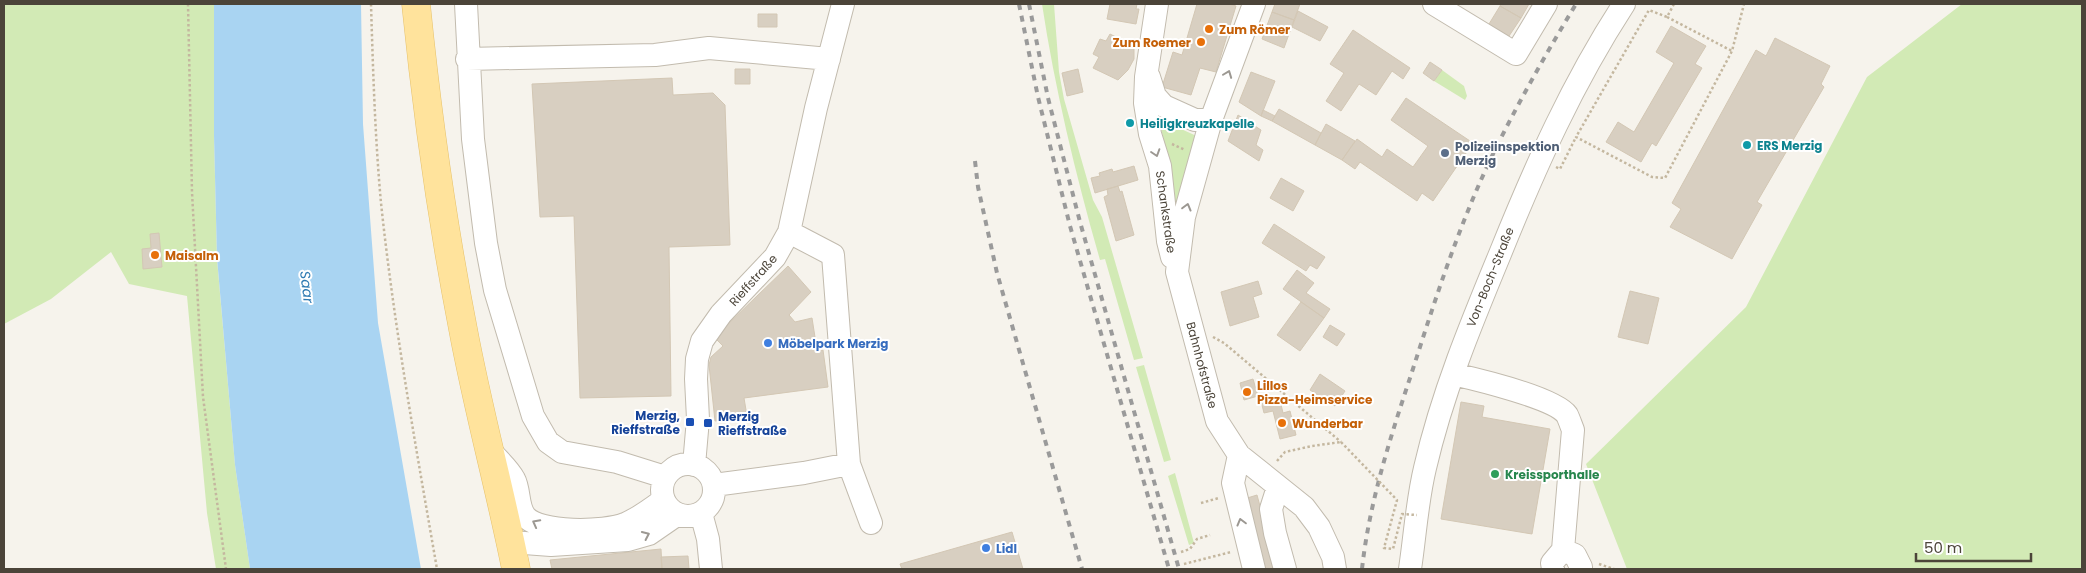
<svg xmlns="http://www.w3.org/2000/svg" width="2086" height="573" font-family="Poppins,sans-serif">
<style>
.green{fill:#d2eab5}
.water{fill:#a9d4f2}
.building{fill:#d8cfc1;stroke:#d3c7b4}
.lines{fill:none;stroke-linecap:round;stroke-linejoin:round}
.minor-casing{stroke:#c2bbae;stroke-width:24}
.major-casing{stroke:#e6c16a;stroke-width:29}
.path{stroke:#c4b79f;stroke-width:2.5;stroke-dasharray:2.5 2.5;stroke-linecap:butt}
.minor{stroke:#fff;stroke-width:22}
.major{stroke:#ffe39c;stroke-width:28}
.rail{stroke:#9a9a9a;stroke-width:4;stroke-dasharray:6 6;stroke-linecap:butt}
.path-bridge{stroke:#c4b79f;stroke-width:2.5;stroke-dasharray:2.5 2.5;stroke-linecap:butt}
.oneway{stroke:#9c9892}
.food-dot{fill:#e8710a;stroke:#fff;stroke-width:2}
.culture-dot{fill:#0f9aa8;stroke:#fff;stroke-width:2}
.service-dot{fill:#5c6f8a;stroke:#fff;stroke-width:2}
.shop-dot{fill:#3f7fe0;stroke:#fff;stroke-width:2}
.transit-dot{fill:#1a4fb4;stroke:#fff;stroke-width:2}
.leisure-dot{fill:#2e9e5b;stroke:#fff;stroke-width:2}
.labels{text-anchor:middle;dominant-baseline:central;stroke-width:4;stroke-linejoin:round;paint-order:stroke}
.food-label{font-size:12px;font-weight:bold;fill:#c56008;stroke:#fff;text-anchor:start}
.culture-label{font-size:12px;font-weight:bold;fill:#0d838f;stroke:#fff;text-anchor:start}
.service-label{font-size:12px;font-weight:bold;fill:#4e5e75;stroke:#fff;text-anchor:start}
.street-label{font-size:12px;fill:#4b4439;stroke:#fff}
.shop-label{font-size:12px;font-weight:bold;fill:#366cbe;stroke:#fff;text-anchor:start}
.transit-label{font-size:12px;font-weight:bold;fill:#164399;stroke:#fff;text-anchor:end}
.leisure-label{font-size:12px;font-weight:bold;fill:#27864d;stroke:#fff;text-anchor:start}
.water-label{font-size:14px;font-style:italic;fill:#2e7ab2;stroke:#fff}
</style>
<rect width="100%" height="100%" fill="#f6f3ec"/>
<path class="green" d="M4,4H214V136L217,259L235,465L250,569H216L207,513L187,296L129,284L111,252L51,299L4,324Z
M1042,4H1054L1059,72L1064,99L1093,200L1102,217L1143,358L1134,360L1105,259L1100,260C1076,176 1055,90 1042,4Z
M1962,4H2082V569H1627L1586,464L1746,307L1867,77Z
M1442,70L1464,86L1467,96L1465,100L1434,81Z
M1159,119L1201,138L1180,213L1173,212L1171,173Z
M1144,365L1171,460L1164,462L1136,367Z
M1175,473L1194,543L1189,545L1168,476Z"/>
<path class="water" d="M214,4H361L363,124L378,323L421,569H250L235,465L217,258L214,136Z"/>
<path class="building" d="M1110,4H1137L1136,9H1139L1136,24L1107,19Z
M1197,4H1229L1236,6L1216,72L1200,68L1191,95L1162,87L1173,52L1182,55Z
M1275,4H1300L1294,20L1272,12Z
M1501,4H1529L1521,18L1500,6Z
M1500,6L1521,18L1509,36L1489,24Z
M1298,11L1328,27L1320,41L1292,27Z
M1272,12L1294,20L1284,48L1262,39Z
M758,14H777V27H758Z
M1671,26L1706,46L1695,64L1702,68L1656,146L1652,143L1641,162L1606,142L1618,122L1634,132L1674,63L1656,52Z
M1353,30L1410,68L1403,79L1392,71L1376,95L1359,84L1341,111L1326,101L1344,73L1330,64Z
M1110,34L1134,46V59L1128,70L1118,80L1093,68L1099,57L1093,54L1100,39L1106,41Z
M1775,38L1830,66L1821,84L1824,87L1757,202L1762,205L1732,259L1670,227L1681,209L1672,203L1756,50L1766,56Z
M1430,62L1442,70L1434,81L1423,73Z
M735,69H750V84H735Z
M1078,69L1083,92L1067,96L1062,73Z
M1251,72L1275,81L1261,116L1239,102Z
M672,78L673,95L713,93L725,105L730,245L669,247L671,396L580,398L574,216L540,217L532,84Z
M1406,98L1473,143L1433,201L1422,193L1417,201L1360,162L1355,169L1342,160L1357,139L1382,157L1387,149L1413,167L1428,146L1391,120Z
M1279,109L1321,133L1315,145L1272,121Z
M1263,110L1275,116L1272,121L1261,116Z
M1238,115L1261,130L1256,145L1263,150L1259,161L1228,141Z
M1125.5 123a4.5 4.5 0 1 1 9 0a4.5 4.5 0 1 1-9 0Z
M1326,124L1355,141L1342,160L1315,145Z
M1134,166L1138,180L1095,193L1091,178L1100,176L1099,173L1112,169L1113,172Z
M1281,178L1304,191L1293,211L1270,198Z
M1118,186L1120,192L1122,191L1134,235L1116,241L1104,197L1108,195L1107,189Z
M1274,224L1325,257L1317,269L1310,265L1306,271L1262,243Z
M159,233L162,267L143,269L142,249L151,248L150,234Z
M788,266L811,292L789,315L795,322L812,318L817,350H823L828,387L744,398L747,416L715,421L709,365L711,357L723,346L717,340L726,326Z
M1297,270L1314,283L1306,293L1330,309L1324,318L1283,289Z
M1258,281L1262,294L1253,297L1259,317L1230,326L1221,292Z
M1630,291L1659,298L1648,344L1618,337Z
M1301,302L1324,318L1300,351L1277,335Z
M1330,325L1345,334L1337,346L1323,337Z
M1320,374L1345,391L1335,406L1310,390Z
M1253,379L1258,396L1244,400L1240,383Z
M1279,396L1283,413L1290,411L1296,435L1280,439L1273,411L1264,413L1261,401Z
M1461,402L1484,406L1482,417L1550,429L1532,534L1441,519Z
M1257,495L1277,569H1263L1244,499Z
M1012,532L1023,569H902L900,564Z
M661,549L662,569H552L550,560Z
M688,556L689,569H662L661,557Z"/>
<g class="lines">
<defs>
<path id="minor" d="M466,4L473,139L486,243L495,290L533,416L548,442L562,452L617,462L665,477
M1157,4L1146,77L1145,103L1150,134L1160,166L1168,241L1172,257
M1254,4L1211,120L1184,217L1177,272L1217,421L1239,455L1304,507L1319,527L1333,557L1335,569
M1434,4L1516,54L1546,4
M467,59L655,55L709,48L829,59
M1149,77L1155,96L1164,106L1195,120H1211
M789,232L833,255L849,464
M1453,374C1475,379 1555,398 1567,415C1569,419 1571,425 1573,430L1563,550L1552,563L1553,569
M490,450C497,459 509,469 514,479C520,490 517,506 525,516C539,534 605,532 625,524C639,518 651,509 663,500
M1239,455L1233,483L1254,569
M662 490a26 26 0 1 1 52 0a26 26 0 1 1-52 0Z
M694,465L698,419L696,379L697,359L702,341L721,314L775,257L789,232L816,108L843,4
M714,485L804,473L849,464L871,523
M1278,487L1271,509L1275,533L1285,569
M701,513L708,539L711,569
M511,542L551,545L628,540L649,534L678,514
M1563,550L1575,555L1581,567L1580,569
M1410,569C1415,536 1417,501 1425,468C1442,394 1471,324 1500,254C1536,165 1572,84 1624,4"/>
<path id="major" d="M416,4C427,113 442,221 463,329C478,410 500,489 516,569"/>
</defs>
<use href="#minor" class="minor-casing"/>
<use href="#major" class="major-casing"/>
<path class="path" d="M188,4L192,192L203,397L226,569
M371,4C373,70 375,137 381,203C394,326 416,448 437,569
M1674,4L1667,17L1649,10L1576,137L1652,177L1665,178L1732,51L1744,4
M1667,17L1732,51
M1172,144L1185,150
M1556,167L1560,169L1576,137
M1213,337L1224,343L1341,442
M1277,461L1285,452L1312,446L1341,442
M1201,503L1219,498
M1181,552L1190,549L1197,539L1210,535
M1184,564L1231,552
M1599,564L1614,569"/>
<use href="#minor" class="minor"/>
<use href="#major" class="major"/>
<path class="rail" d="M1019,4L1038,97L1070,226L1169,569
M1029,4L1048,98L1080,222L1179,569
M975,161L978,187L997,273L1082,569
M1362,569C1369,504 1390,438 1411,375C1435,300 1459,224 1494,152C1519,101 1547,52 1576,4"/>
<path class="path-bridge" d="M1341,442L1397,500L1384,548L1393,549L1402,514L1417,515"/>
</g>
<defs><path id="oneway-chevron" d="M-2-3.5L2.5 0L-2 3.5" fill="none" stroke-width="1.6" stroke-linecap="round" stroke-linejoin="round" transform="scale(1.25)"/></defs>
<g class="oneway">
<use href="#oneway-chevron" transform="translate(1228 74) rotate(-69)"/>
<use href="#oneway-chevron" transform="translate(1156 153) rotate(72)"/>
<use href="#oneway-chevron" transform="translate(1187 207) rotate(-75)"/>
<use href="#oneway-chevron" transform="translate(1241 522) rotate(-105)"/>
<use href="#oneway-chevron" transform="translate(536 523) rotate(-152)"/>
<use href="#oneway-chevron" transform="translate(646 535) rotate(-25)"/>
</g>
<g class="food-dot">
<circle cx="1209" cy="29" r="5"/>
<circle cx="1201" cy="42" r="5"/>
<circle cx="155" cy="255" r="5"/>
<circle cx="1247" cy="392" r="5"/>
<circle cx="1282" cy="423" r="5"/>
</g>
<g class="culture-dot">
<circle cx="1130" cy="123" r="5"/>
<circle cx="1747" cy="145" r="5"/>
</g>
<circle class="service-dot" cx="1445" cy="153" r="5"/>
<g class="shop-dot">
<circle cx="768" cy="343" r="5"/>
<circle cx="986" cy="548" r="5"/>
</g>
<g class="transit-dot">
<rect x="685" y="417" width="10" height="10" rx="2.5"/>
<rect x="703" y="418" width="10" height="10" rx="2.5"/>
</g>
<circle class="leisure-dot" cx="1495" cy="474" r="5"/>
<g class="labels">
<g class="food-label">
<text x="1219" y="29">Zum Römer</text>
<text x="1191" y="42" text-anchor="end">Zum Roemer</text>
<text x="165" y="255">Maisalm</text>
<text x="1257" y="385">Lillos<tspan x="1257" dy="14">Pizza-Heimservice</tspan></text>
<text x="1292" y="423">Wunderbar</text>
</g>
<g class="culture-label">
<text x="1140" y="123">Heiligkreuzkapelle</text>
<text x="1757" y="145">ERS Merzig</text>
</g>
<g class="service-label">
<text x="1455" y="146">Polizeiinspektion<tspan x="1455" dy="14">Merzig</tspan></text>
</g>
<g class="street-label">
<text transform="translate(1166 212) rotate(82)">Schankstraße</text>
<text transform="translate(1490 277) rotate(-68)">Von-Boch-Straße</text>
<text transform="translate(753 280) rotate(-48)">Rieffstraße</text>
<text transform="translate(1202 365) rotate(75)">Bahnhofstraße</text>
</g>
<g class="shop-label">
<text x="778" y="343">Möbelpark Merzig</text>
<text x="996" y="548">Lidl</text>
</g>
<g class="transit-label">
<text x="680" y="415">Merzig,<tspan x="680" dy="14">Rieffstraße</tspan></text>
<text x="718" y="416" text-anchor="start">Merzig<tspan x="718" dy="14">Rieffstraße</tspan></text>
</g>
<g class="leisure-label">
<text x="1505" y="474">Kreissporthalle</text>
</g>
<g class="water-label">
<text transform="translate(307 287) rotate(83)">Saar</text>
</g>
</g>
<rect width="2086" height="573" fill="none" stroke="#4b4439" stroke-width="10"/>
<path d="M1916 553v8h115v-8" fill="none" stroke="#4b4439" stroke-width="2.5"/>
<text x="1924" y="553" font-size="15" fill="#4b4439" stroke="#ffffff" stroke-width="4" paint-order="stroke">50 m</text>
</svg>
